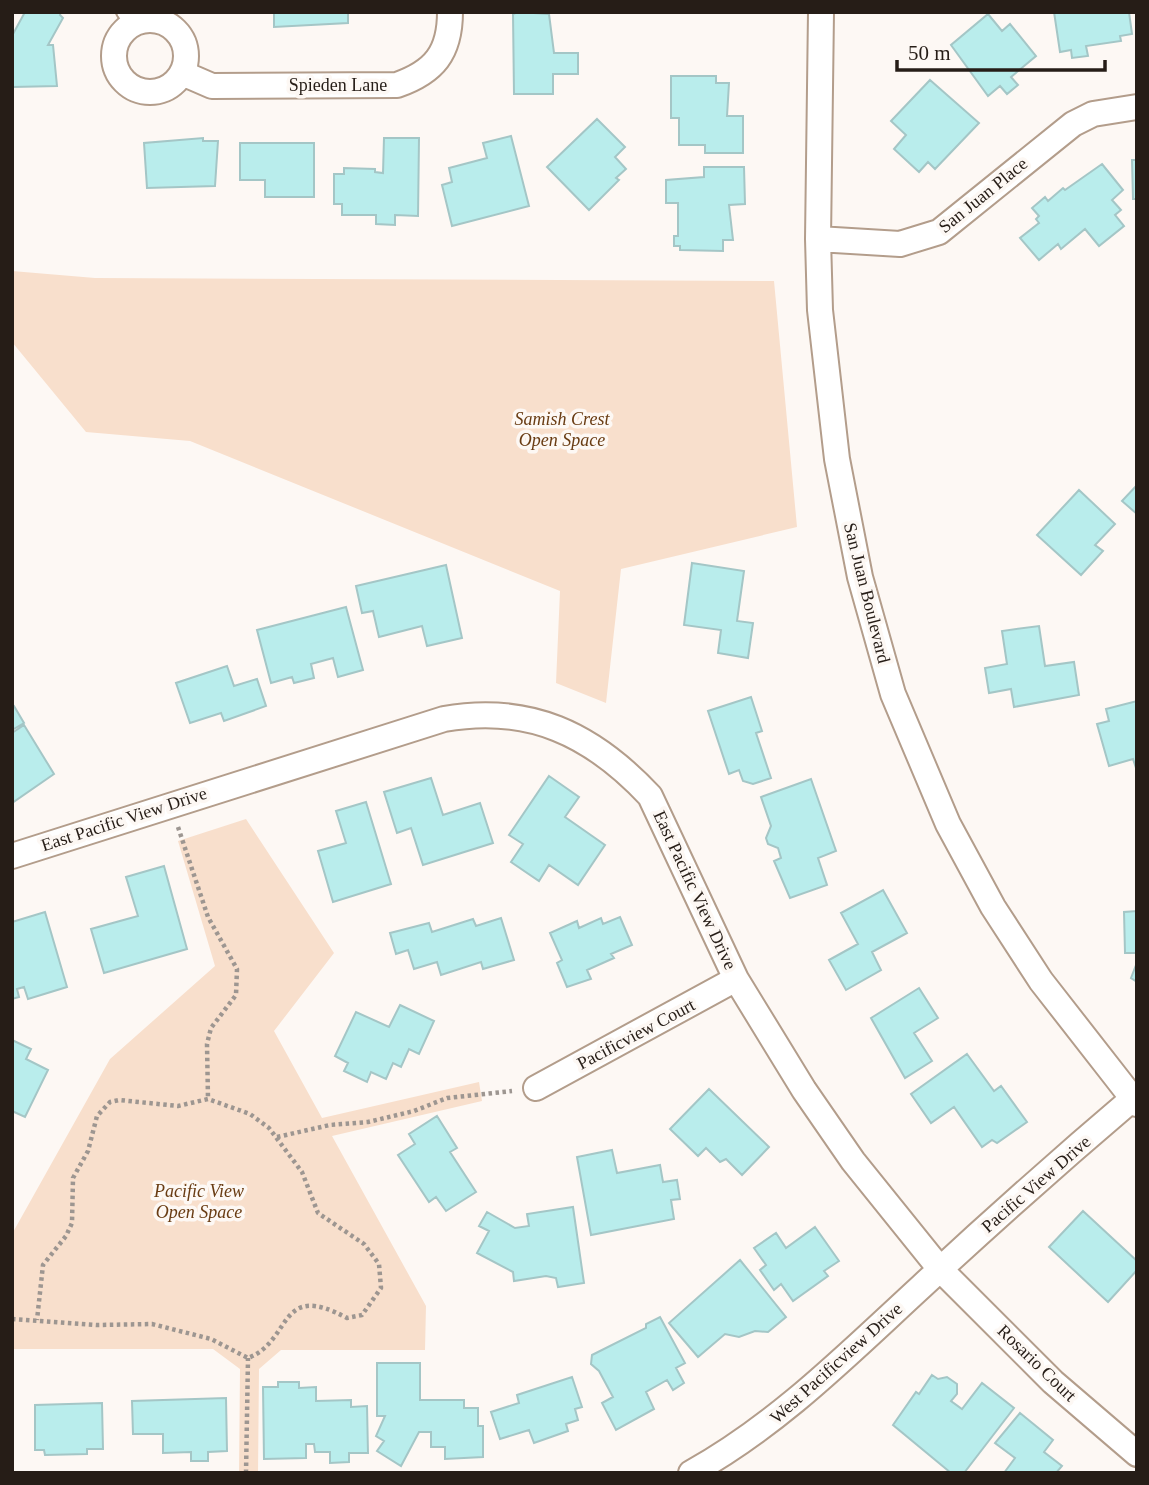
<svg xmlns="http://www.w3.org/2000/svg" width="1149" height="1485" font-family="'Times New Roman',serif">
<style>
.green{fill:#f8dfcc}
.building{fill:#b9edec;stroke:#a4c6c6;stroke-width:2}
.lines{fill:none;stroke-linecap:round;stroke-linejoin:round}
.lane-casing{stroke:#b39d8b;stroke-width:16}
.street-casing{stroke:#b39d8b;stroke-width:28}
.path{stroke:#9d9691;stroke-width:4.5;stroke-dasharray:3.5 3.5;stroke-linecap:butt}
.lane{stroke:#fff;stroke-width:12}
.street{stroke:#fff;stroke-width:24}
.labels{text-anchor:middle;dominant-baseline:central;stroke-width:7;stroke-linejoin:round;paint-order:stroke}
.street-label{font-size:18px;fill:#261d17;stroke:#fdf8f4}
.park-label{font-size:18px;font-style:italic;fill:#693c13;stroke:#fdf8f4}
</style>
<rect width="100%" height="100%" fill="#fdf8f4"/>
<path class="green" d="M12,271L95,278L774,281L797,527L621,569L606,703L556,683L560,591L190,441L86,432L12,342Z
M246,819L334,953L274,1031L322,1118L479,1082L482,1101L332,1136L426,1306L425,1350H281L259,1369L258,1473H239L240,1369L213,1349H12V1234L110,1059L215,966L178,841Z"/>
<path class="building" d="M25,12H61L60,15L63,18L48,45H53L57,86L13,87V34Z
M274,12H348V23L274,27Z
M518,12L549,14L554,53H578V74H553V94H514L513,14Z
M1054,12H1129L1132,34L1120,36L1121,41L1086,46L1088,56L1072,58L1071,50L1060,52Z
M988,14L1002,31L1010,24L1036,56L1011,77L1018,85L1007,94L1000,86L988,96L951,45Z
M671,76H716V83H729L727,116H743V153H705V145H679V118H671Z
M930,80L979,123L935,169L928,162L919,172L894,149L906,135L891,121Z
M597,119L625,147L615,157L626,169L616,178L619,180L589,210L547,167Z
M511,136L529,206L452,226L442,185L452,182L449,168L487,158L483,143Z
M203,138V141H218L215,186L147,188L144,143Z
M384,138H419L418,216L395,215V225L376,224V215H342V204H334V174H344V168L375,169V172L383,173Z
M240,143H314V197H265V180H240Z
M1132,160H1137V218L1136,199H1133Z
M1102,164L1123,190L1112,200L1121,210L1115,215L1124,226L1099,246L1085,229L1061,249L1058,244L1039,260L1020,238L1039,223L1036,219L1039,216L1032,208L1045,197L1048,201L1063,188L1065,190Z
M704,167H744L745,204L729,205L733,240H723V251L680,250V246H674V236H678V203H666V180L704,177Z
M1137,485V514L1122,501Z
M1079,490L1115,524L1095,545L1103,551L1081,575L1037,535Z
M692,563L744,571L737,621L753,623L748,658L718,653L721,630L684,625Z
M446,565L462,638L427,646L422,626L379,637L373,611L362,613L356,586Z
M346,607L363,670L338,677L333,658L311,664L314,678L294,683L292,677L271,683L257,630Z
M1039,626L1045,666L1074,662L1079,695L1014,707L1011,689L989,693L985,668L1007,664L1002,631Z
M227,666L234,686L257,679L266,706L224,721L221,713L190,723L176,683Z
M751,697L762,731L756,733L771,778L753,784L743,781L739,770L729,774L708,711Z
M1137,701V771L1133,759L1109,766L1097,724L1109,721L1106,709Z
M14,706L24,723L12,730V707Z
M24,725L54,774L12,803V733Z
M549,776L579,797L565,817L605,845L578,885L549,865L539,881L511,862L523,844L509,835Z
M431,778L443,815L480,803L493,843L423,865L411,828L397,833L384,792Z
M811,779L836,851L818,858L827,885L790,898L774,861L781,858L778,848L768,844L766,838L771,826L761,797Z
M366,802L391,884L333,902L318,851L346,843L336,811Z
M164,866L187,949L104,973L91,929L138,916L126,877Z
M883,890L907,933L872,952L881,970L846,990L829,960L858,944L841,913Z
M1137,911V982L1131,978L1136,965V953H1125L1124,912Z
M45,912L67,987L28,999L24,987L17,989L19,997L12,999V922Z
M620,917L632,945L611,954L614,958L587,970L591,979L567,987L557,963L562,960L550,933L577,921L579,928L601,918L603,924Z
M501,918L514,960L483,969L481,962L441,975L437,962L414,969L408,950L396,954L390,933L429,923L432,932L473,919L476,926Z
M919,988L938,1018L914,1033L932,1061L905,1078L871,1018Z
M400,1005L434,1021L419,1054L409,1049L401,1067L393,1063L386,1079L371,1072L367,1082L344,1071L348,1063L335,1056L356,1012L389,1027Z
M12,1040L31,1049L26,1059L48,1070L25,1117L12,1111Z
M967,1054L994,1091L1001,1086L1027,1122L997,1143L992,1140L982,1147L954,1107L931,1123L911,1094Z
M709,1089L769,1147L742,1175L726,1159L720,1162L706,1148L698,1156L670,1129Z
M437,1116L457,1148L450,1152L476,1192L446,1211L436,1197L429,1202L398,1155L415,1144L409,1134Z
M612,1150L617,1173L660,1165L663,1182L677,1180L680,1199L671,1200L674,1219L591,1235L577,1157Z
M573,1207L584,1283L558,1287L556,1278L546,1276L514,1281L513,1272L477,1253L489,1231L479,1226L487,1212L515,1228L529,1226L527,1214Z
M1083,1211L1137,1261V1270L1108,1302L1049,1247Z
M815,1227L839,1261L824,1271L828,1276L793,1301L781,1284L774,1290L760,1270L766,1265L754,1248L776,1233L786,1248Z
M740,1260L786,1317L768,1332L755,1331L739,1337L725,1334L698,1357L669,1323Z
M660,1317L685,1363L676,1368L684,1383L673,1390L667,1380L646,1392L654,1409L616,1430L602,1403L613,1397L599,1371L591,1364L592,1355L646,1328V1324Z
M377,1363H420V1400H464V1408H478V1426H483V1457L445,1459V1447H431V1432H419L401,1466L377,1451L384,1441L376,1436L385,1416H377Z
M932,1375L938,1379L947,1377L957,1384V1394L951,1401L962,1409L982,1383L1014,1408L964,1473H951L893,1425L916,1392L919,1394Z
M572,1377L582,1407L575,1409L578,1420L566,1424L568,1431L534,1443L529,1430L500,1439L491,1412L519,1403L517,1395Z
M278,1382H299V1388L316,1387V1401L351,1400V1407L367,1406L368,1453H349V1462L330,1463V1452H315L314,1444H306V1458L264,1459L263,1387H278Z
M226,1398L227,1451L208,1452V1461H191V1452L163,1453V1434H133L132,1401Z
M102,1403L103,1449H87V1454L45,1455L44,1450H35V1405Z
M1020,1413L1053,1440L1044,1452L1062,1466L1056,1473H1004L1015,1458L995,1443Z"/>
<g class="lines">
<defs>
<path id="lane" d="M123,12L132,25"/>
<path id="street" d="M821,12L818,239L820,310L837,459L860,577L893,694L948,824L993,907L1041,981L1137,1104
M114 56a36 36 0 1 1 72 0a36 36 0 1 1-72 0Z
M182,73L212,86L397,85C434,72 450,53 450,12
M818,239L900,244L939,232L1073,124L1093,114L1137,107
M12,856L444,719C529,704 592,734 650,796L736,979L804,1090L853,1161L940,1269L1053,1382L1137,1454
M536,1088L736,979
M691,1473C779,1424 848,1354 922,1286C992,1221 1064,1157 1137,1095"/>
</defs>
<use href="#lane" class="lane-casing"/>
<use href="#street" class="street-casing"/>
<path class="path" d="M178,827L208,917L237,969L236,995L211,1028L207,1044L208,1099
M277,1137L330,1125L368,1122L414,1111L447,1098L512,1091
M12,1319L96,1325L152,1324L211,1339L248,1358C293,1341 277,1280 347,1318L362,1315L381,1288L379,1264L364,1244L318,1213L302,1172L269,1128L250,1114L208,1099L178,1106L119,1100L110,1102L97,1116L88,1151L73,1178L72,1223L66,1236L43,1265L37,1320
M246,1473L248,1358"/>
<use href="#lane" class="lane"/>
<use href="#street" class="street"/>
</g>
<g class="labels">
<g class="street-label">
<text x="338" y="85">Spieden Lane</text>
<text transform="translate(983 195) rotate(-39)">San Juan Place</text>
<text transform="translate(867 593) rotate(76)">San Juan Boulevard</text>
<text transform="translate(124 819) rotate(-18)">East Pacific View Drive</text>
<text transform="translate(695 890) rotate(65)">East Pacific View Drive</text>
<text transform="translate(636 1034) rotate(-28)">Pacificview Court</text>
<text transform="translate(1036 1184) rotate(-41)">Pacific View Drive</text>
<text transform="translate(836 1363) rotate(-42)">West Pacificview Drive</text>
<text transform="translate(1037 1363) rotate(44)">Rosario Court</text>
</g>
<g class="park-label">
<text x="562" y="419">Samish Crest<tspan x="562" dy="21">Open Space</tspan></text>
<text x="199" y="1191">Pacific View<tspan x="199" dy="21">Open Space</tspan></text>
</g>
</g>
<rect width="1149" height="1485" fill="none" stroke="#261d17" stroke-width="28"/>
<path d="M897 60v10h208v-10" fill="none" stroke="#261d17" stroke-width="3.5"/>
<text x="908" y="60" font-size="21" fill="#261d17" stroke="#fdf8f4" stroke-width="5" paint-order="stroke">50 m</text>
</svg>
